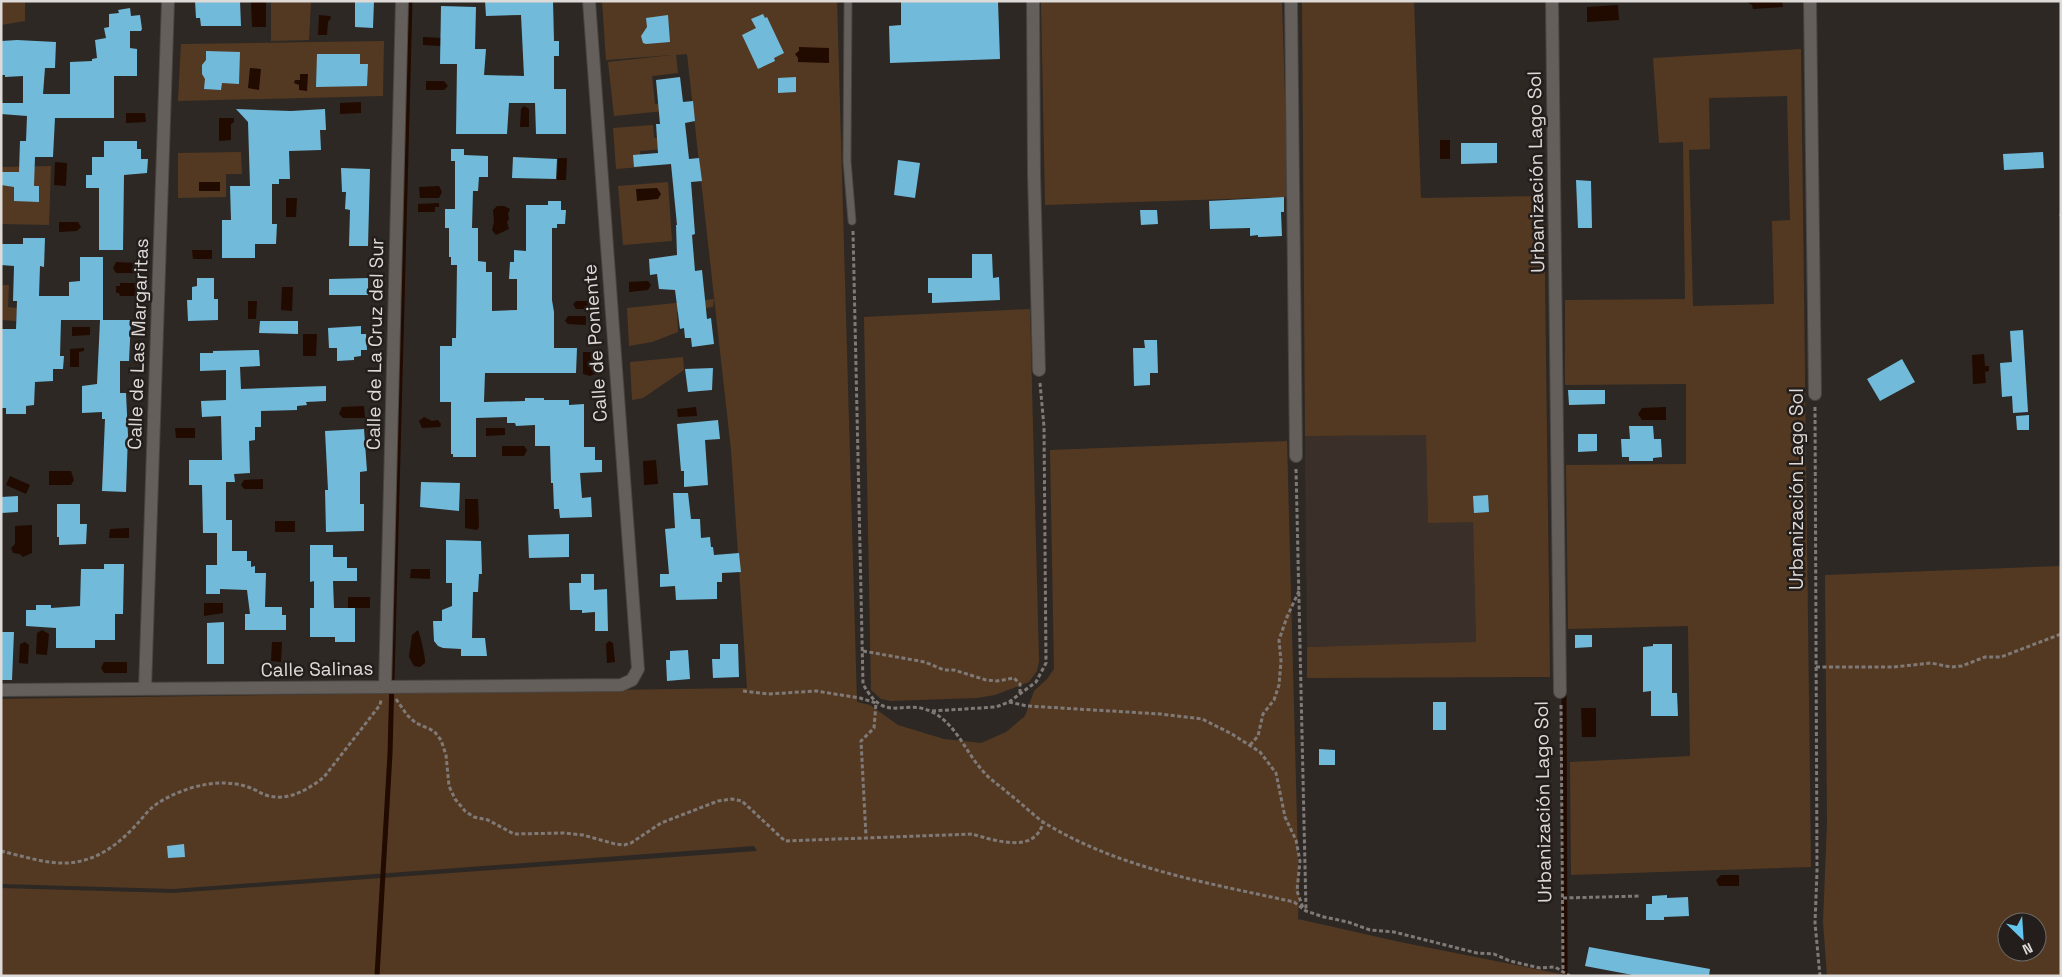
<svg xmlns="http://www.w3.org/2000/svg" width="2062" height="977" font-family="'Space Grotesk',sans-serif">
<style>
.built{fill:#3a3029}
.green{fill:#543922;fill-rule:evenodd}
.water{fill:#210a00}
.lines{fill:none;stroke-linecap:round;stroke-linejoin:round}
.stream{stroke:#210a00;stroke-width:5}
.building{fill:#72bada}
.service-casing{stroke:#494542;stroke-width:9}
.minor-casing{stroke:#494542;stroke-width:14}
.path{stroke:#7f7a77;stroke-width:3;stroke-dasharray:4 2.5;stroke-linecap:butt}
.service{stroke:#655f5b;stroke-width:7}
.minor{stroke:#655f5b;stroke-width:12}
.labels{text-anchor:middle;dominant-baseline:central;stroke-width:5;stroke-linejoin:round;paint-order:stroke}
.street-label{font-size:19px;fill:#dedad8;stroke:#231e1b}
</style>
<rect width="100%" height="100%" fill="#2d2824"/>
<path class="built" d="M1426,434L1428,522L1473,521L1476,643L1307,647L1305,436Z"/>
<path class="green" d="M1,1H25V21L1,25Z
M271,1H311L309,40L271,41Z
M602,1H837L857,702L870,705L898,725L944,739L981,743L1006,732L1025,716L1034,691L1047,679L1054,669L1050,450L1287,441L1299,897L1298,919L1400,942L1571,976H1V888L173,893L757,851L754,846L173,889L1,884V699L747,688L731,450L687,54L676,55L678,73L652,76L655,104L684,101V109L614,116L608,62L672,55L606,60Z
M1041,1H1282L1288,197L1045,205Z
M1302,1H1414L1421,198L1544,196L1550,677L1307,678V647L1476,642L1473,522L1428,523L1426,435L1305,436Z
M384,41L383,96L178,101L181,44Z
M1801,49L1811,867L1571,875L1570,762L1690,756L1688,626L1568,629L1566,465L1686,464V384L1565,385V300L1685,299L1683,142L1659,143L1653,58ZM1787,96L1790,220L1772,221L1774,304L1693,306L1689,150L1710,149L1709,98Z
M653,125L654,138H664L665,149L640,151L641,167L616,169L613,128Z
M241,152L242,174H226V197L178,198V153Z
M51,166L49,225L1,224V167Z
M668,182L672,241L623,245L618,186Z
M1,285H9L8,307L17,308L16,321L1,320Z
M714,299L713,307L677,312L678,332L652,342L629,346L627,308Z
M1030,309L1039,661L1037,671L1029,682L995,695L977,698L891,701L881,699L871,690L864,317Z
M683,357L684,370L643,398L632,400L630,362Z
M2061,566V976H1827L1823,922L1827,823L1825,575ZM2007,922H2037V952H2007Z"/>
<path class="water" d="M251,1H266V27H252Z
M1782,1L1783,7L1753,9L1752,5L1747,2Z
M1618,5L1619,20L1587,22V7Z
M319,15L330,16L331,18L328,22L327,35H318Z
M423,37L442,38V46L423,45Z
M799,47L829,48V63L798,62V58L795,54L799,51Z
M250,68L261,69L259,90L248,88Z
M300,74H308L307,91L299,90V85L294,83L295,80H300Z
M426,81H444L448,86L444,90H426Z
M361,102V113L340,114V103Z
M524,106L529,109V127H520L521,109Z
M126,113H145L146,122L126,123Z
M219,118H234V122L231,124V140L219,141Z
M1440,140H1450V159H1440Z
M558,158H567L566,180H557Z
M55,162L67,163L66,186L54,185Z
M199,182H220V191H199Z
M439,186L442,192L439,198H420L419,187Z
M657,188L661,194L658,199L637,201L636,189Z
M286,198H297L296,217H286Z
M439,203V207H435V212H418V204Z
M497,206H504L510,209L508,214L509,219L507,222L509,229L496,235L492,230L494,222L493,210Z
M59,222H78L81,227L77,231L59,232Z
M192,250H212V259H193Z
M116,262L136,263V273H116L113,268Z
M648,281L651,285L648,290L629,292V282Z
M120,283H140V296H120L119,293H116V286H120Z
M282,287H293L292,311L281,310Z
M248,301H257L256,319H248Z
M576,301H594V309H576L573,304Z
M568,316H586V325L568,324L565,321Z
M72,327H90V335L72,336Z
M303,334H317L316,356H303Z
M84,348V351L79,352V367H70V349Z
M583,352H596L595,374L590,376L583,374Z
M1984,354L1985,366H1989V371L1985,372L1986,383L1973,384L1972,355Z
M364,406L365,418H343L339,414L342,407Z
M696,407L697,416L678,417L677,409Z
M1666,407V420H1642L1638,414L1642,408Z
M424,417L432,421L438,420L441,424L440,427L422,428L419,421Z
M175,428H195V438H176Z
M486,428H505V435L486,436Z
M502,446H524L527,450L524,456H502Z
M656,460L658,484L644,485L643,461Z
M49,471H71L74,480L71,485H49Z
M10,476L30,485L26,494L6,485Z
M263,479V489H244L241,485L244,480Z
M465,499H478L479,527L477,530L465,528Z
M275,521H295V532H275Z
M32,525V553L23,557L20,554L13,553L11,548L15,544V526Z
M129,528V538H109L110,529Z
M411,569H430V579L410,578Z
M348,597H370V608H348Z
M204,603H223V613L204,616Z
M42,630L49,634L47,655L36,654L37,633Z
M418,630C420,634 426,659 425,663L420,667L414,666L409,657L412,635Z
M609,641L613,643L615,662L607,663L606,644Z
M25,642L29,645L28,664L19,663L20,644Z
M272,642H282L281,662L271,661Z
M104,662H127V673H104L101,668Z
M1581,708H1596V737H1582Z
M1721,875H1739V886H1719L1716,880Z"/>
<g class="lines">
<path class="stream" d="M1564,692L1565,976
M377,976L390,754L410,1"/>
</g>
<path class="building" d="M195,1H240L241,26H201L200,18H196Z
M355,1H374L373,28L355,27Z
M485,1H553L554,41H559V56H554V89H566V134H536L535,103H509L507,134H456L457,64H440L441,6L476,7L475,49H486L484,75L524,76L521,15L486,16Z
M901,1H998L1000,59L890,63L889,26L901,25Z
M130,8L131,16L140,15L142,29L141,31H130V48L137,49V76H114V118H55L53,157H35L34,186H39V202L14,201V187L1,185V172H19L20,141H26L27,116L1,114V103H23V76L5,77V75H1V41L17,40L56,42L55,68H45L43,94H70V62L92,61V59L97,58L95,40L106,38L104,28L109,27V14L119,13L118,10Z
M763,14L765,18L767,17L784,53L774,58L775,61L758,69L742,35L756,28L751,19Z
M668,15L670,42L646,44L643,43L641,36L647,27L646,18Z
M206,51L240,52L239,84L222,83L221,90L204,89L205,79L202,74V65L206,60Z
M317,54H360V64H368L367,86L316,87Z
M680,77L683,102L693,101L695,121L685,123L689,159L699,158L702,181L691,182L695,234L692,235L695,271L702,270L706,309L707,319L711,318L714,344L692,347L691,338H685L684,328L680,329L675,290L659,289L657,274L650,275L649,259L677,255L676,225H677L671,164L634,167L633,155L658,153L656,124H660L656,80Z
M796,77V92L778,93V78Z
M236,109L291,111L325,109L326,130H320L321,150L289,151L290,179H279V184H272V224H277L276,244H255V258H222V220H231L230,186H250L248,122Z
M104,141H137V149H141V159H148L147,173L124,175L123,250H99V188H86V175H92V157H104Z
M1461,143H1497V163L1461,164Z
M451,149H464V155L488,156V177H479L478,191H473L472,228H478V261L486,262V272H492V311L517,310V279H509L510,262H514V250L526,251V205H548V201H561V210H566L565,224H557V228H552V300L554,312V348H577L576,373H485L484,402L525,401V398H544V400H569V405L584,404V447H595V460H602V472L580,473L582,498L591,497L592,517L560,518L559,509H554L553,483H551L550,446H535V425L516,426L515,423H507V417L476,418V457H453V454H451V402H440V346H452V338H456L457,265H451V257H449V228H445V209H455V161H451Z
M2043,152L2044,168L2004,170L2003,154Z
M513,157L557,159L556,179L512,178Z
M898,160L920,163L915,198L894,195Z
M341,168L370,169L368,246H349L350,210L345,209L346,192H342Z
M1576,180L1591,181L1592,228H1578Z
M1284,197V212H1281L1282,236L1258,237V235L1250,236V228L1210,229L1209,201Z
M1140,210H1157L1158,224L1141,225Z
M23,238H45L44,267L40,266L39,296H69V282L80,281V257H103V320H131L129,361H120V393H126L128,435L126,492L102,491L105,419H102V412L82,413V386L97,384L100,320H61L60,356H64L63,369H53V381L35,382L34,405L26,406V414H6V408H1V329H16L17,301H13L14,266L1,265V244H23Z
M972,254H992L993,278L999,277L1000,300L932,303V293H928V278H972Z
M197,278H214V299H218V320L188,321L187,300H192V287L197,286Z
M368,278V295H329V279Z
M260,321H298V334L259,333Z
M361,326V334H366L367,350H361V356L354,357V360L337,361V348H329L328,328Z
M2023,330L2028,412L2013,413L2012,396L2002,397L2000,363L2012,362L2010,331Z
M1144,340H1157L1158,373H1150V385L1134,386L1133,348H1145Z
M259,350L260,366L240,367L241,389L326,386V401L306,402L307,405L297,406V410L261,411V427H255V440L249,441L250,473L234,474L235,482H226V520H232V551H247V561H251V567L255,566V573H266L265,607H282V615H286V630H245V614H250L247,590L220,589V594H206V565H217V533H203L202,485H189V460H222L221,416L202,417L201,401L226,400V370L200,371V353H213V351Z
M1902,359L1915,382L1880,401L1867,379Z
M713,368L712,390L688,392L685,369Z
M1568,390H1605V404L1569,405Z
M2029,415V430H2017L2016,416Z
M718,420L720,439L705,440L708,485L684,487V471H681L677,424Z
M1629,426H1653L1654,439H1661L1662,457L1653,458V461H1629V457H1622L1621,439H1630Z
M364,429L367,471L360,472V504H364V531L326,532L325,490H328L325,431Z
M1578,434H1597V451L1578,452Z
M421,482L460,483L459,511L420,507Z
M673,493H688L691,519H700L701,538L710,537L711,547H713L714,555L739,553L741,572L722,573V582H717V599L676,600L675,586L660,587V574H669L665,529L675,528Z
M1488,495L1489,512L1474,513L1473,496Z
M18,496V512L1,513V497Z
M57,504H80V524H87L86,544L59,545V537H57Z
M569,534V557L529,558L528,535Z
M446,540L481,541L482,574H479L478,592H473L472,638H485L487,656H461V649L443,648L438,646L434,641L433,621H442V610L452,606V583H446Z
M310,545H333V557H347V568H357V581H333L334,608H355V642H335V637H310V608H314V581L310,582Z
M104,564H124L123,614H115V640H95V648H56V628L26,626V610H36V605H51V608L80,606L81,569H104Z
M581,574H594V590L607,589L608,631H595V612L582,613V610H570L569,583H581Z
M224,622V664H207V623Z
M1,632H14L12,680H1Z
M1575,635H1592V647L1575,648Z
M720,644H738L739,677L713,678L712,659H720Z
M1653,644H1672V693H1677L1678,716H1651V691L1643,692V647L1653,646Z
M688,650L690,679L667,681L666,660H670V651Z
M1433,702H1446V730H1433Z
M1319,749L1335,750V765H1319Z
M184,844L185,857L168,858L167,846Z
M1667,895V898L1688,897L1689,916L1664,917V920H1646V904H1652V896Z
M1589,947L1710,969L1709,976H1638L1585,966Z"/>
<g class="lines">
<defs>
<path id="service" d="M848,1L847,161L852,221"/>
<path id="minor" d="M1033,1L1034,174L1039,370
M1291,1L1296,456
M1552,1L1560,692
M1810,1L1815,394
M385,687L402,1
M145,689L168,1
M1,690L621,685L632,680L638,669L589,1"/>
</defs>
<use href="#service" class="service-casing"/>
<use href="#minor" class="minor-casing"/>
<path class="path" d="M2060,214L2061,215
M853,231L863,684C886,726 903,697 932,712C956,724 965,751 982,770C989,779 999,785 1008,793C1020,802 1031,813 1043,822
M1815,407L1817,871L1815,923L1820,976
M1296,469L1306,910
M863,651L925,662L944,670H954L986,680L997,681L1014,678L1020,684V694
M1816,667H1894L1931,663L1951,667L1962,666L1985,657H2001L2061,634
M743,691L768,694L816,691L860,698L876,703L874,728L861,741L866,836
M396,699L407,715L416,723L434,731L441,740L446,755L449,786L455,799L465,811L474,817L488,820L514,834L564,833L583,835L615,844L624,845L631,843L661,823L718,801L732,799L742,801L785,841L972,834C993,840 1036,855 1043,822C1119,869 1209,883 1294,902L1306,911L1324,917L1348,922L1370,930L1394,932L1477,953L1494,954L1510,961L1540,968L1555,967L1570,976
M1009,702L1027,706L1161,714L1202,719L1232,734L1260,752L1276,773L1285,817L1296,840L1300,861L1297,891L1303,908
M1561,705L1563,972
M932,711L996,707L1009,702L1036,682L1046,663L1044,427L1040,383
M1250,745L1258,736L1263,714L1274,700L1279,685L1281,661L1279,640L1287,617L1299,591
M1,851C22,856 46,864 68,863C96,861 118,845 136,825C142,819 147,811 154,806C167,796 187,788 203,785C217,782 233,782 248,787C255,789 261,794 269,796C289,801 309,789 324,777L380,705L381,700
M1563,898L1641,896"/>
<use href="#service" class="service"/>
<use href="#minor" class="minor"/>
</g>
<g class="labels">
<g class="street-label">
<text transform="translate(1536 172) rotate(-91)">Urbanización Lago Sol</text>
<text transform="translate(595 343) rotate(-94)">Calle de Poniente</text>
<text transform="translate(138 344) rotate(-88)">Calle de Las Margaritas</text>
<text transform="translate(375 344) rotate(-89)">Calle de La Cruz del Sur</text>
<text transform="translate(1796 489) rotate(-90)">Urbanización Lago Sol</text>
<text transform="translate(317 669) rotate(-1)">Calle Salinas</text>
<text transform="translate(1543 802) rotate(-91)">Urbanización Lago Sol</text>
</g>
</g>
<rect width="2062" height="977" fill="none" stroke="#dedad8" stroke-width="5"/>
<g transform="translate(2022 937) rotate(155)"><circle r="24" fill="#231e1b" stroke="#6e6967"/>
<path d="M0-4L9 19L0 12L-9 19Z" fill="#65c5ee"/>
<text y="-8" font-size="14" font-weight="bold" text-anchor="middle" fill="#dedad8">N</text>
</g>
</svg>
